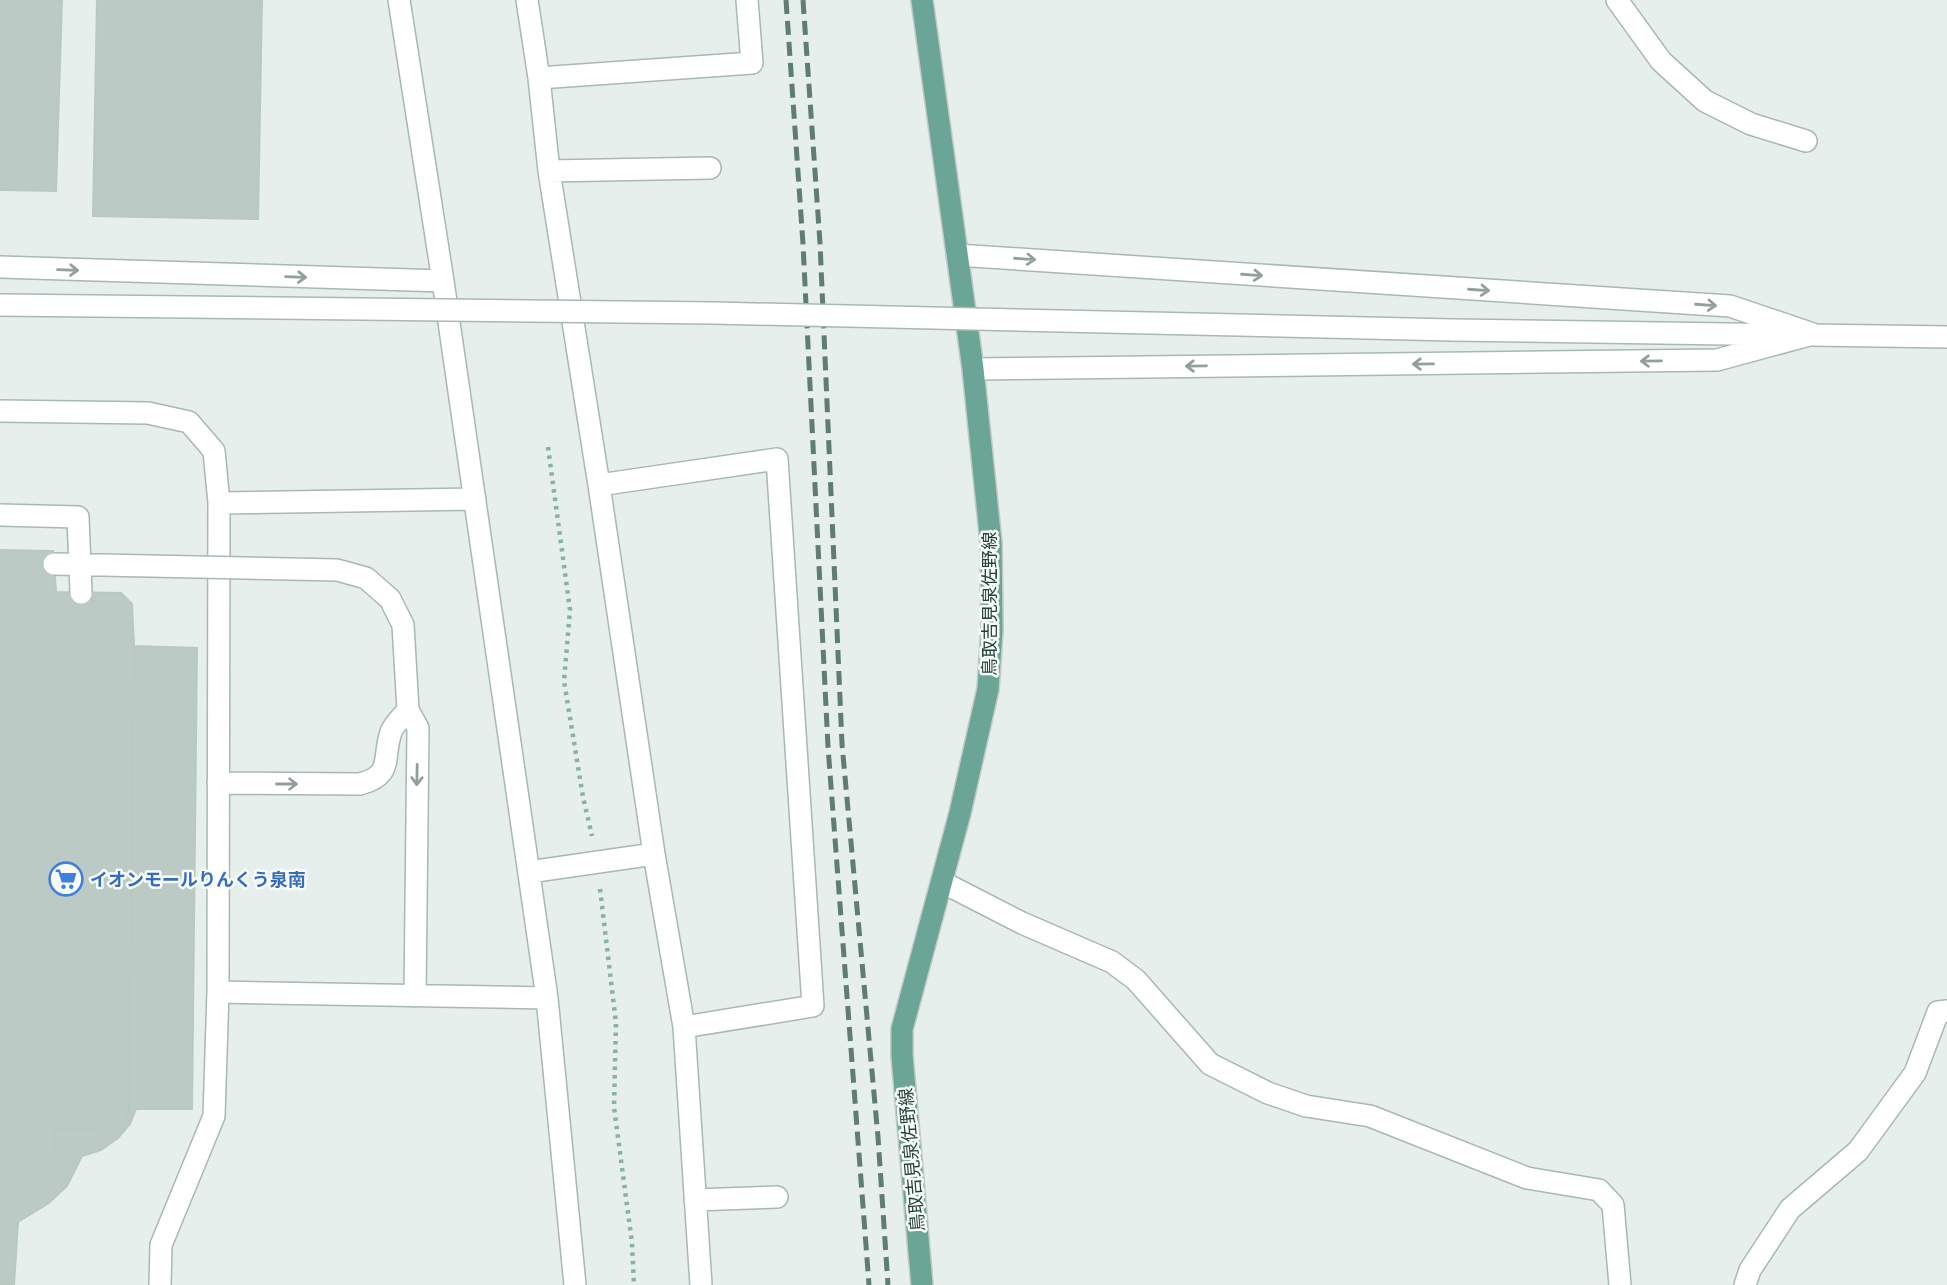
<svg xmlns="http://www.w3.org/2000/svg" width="1947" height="1285" font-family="Commissioner,'Noto Sans JP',sans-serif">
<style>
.building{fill:#bbcac4;stroke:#b8c9c2;stroke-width:2}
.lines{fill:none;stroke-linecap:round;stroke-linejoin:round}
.minor-casing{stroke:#a8b8b2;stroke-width:24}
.major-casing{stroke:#c2cac8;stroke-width:24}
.path{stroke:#86b3a5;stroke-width:4.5;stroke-dasharray:3.5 5;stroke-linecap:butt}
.minor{stroke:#fff;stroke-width:21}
.major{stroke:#6aa596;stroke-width:21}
.rail{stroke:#5f7d75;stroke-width:5;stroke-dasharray:14 7;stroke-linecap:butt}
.minor-bridge-casing{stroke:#a8b8b2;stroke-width:24;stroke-linecap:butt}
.minor-bridge{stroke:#fff;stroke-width:21}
.oneway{stroke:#92a09c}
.labels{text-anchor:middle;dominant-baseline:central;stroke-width:5;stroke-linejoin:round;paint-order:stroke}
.street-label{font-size:18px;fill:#24423a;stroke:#f7fbf9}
.shop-label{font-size:18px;font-weight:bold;fill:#366cbe;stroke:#f7fbf9;text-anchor:start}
</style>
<rect width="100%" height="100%" fill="#e6efeb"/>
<path class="building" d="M0,0H62L56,191L0,190Z
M97,0H262L258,219L93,216Z
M0,550L53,551L56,592L121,593L132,604L134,646L129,1111L117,1131L56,1129L53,1159L20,1190L0,1201Z
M134,646L197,648L192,1109H136L130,1124L118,1138L101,1150L82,1156L67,1186L49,1203L18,1222L14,1285H0V1201L20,1190L53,1159L56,1129L117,1131L129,1111Z"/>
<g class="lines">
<defs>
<path id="minor" d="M399,0L443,281L547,998L575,1285
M527,0L539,78L549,171L599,485L654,854L684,1027L701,1285
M1617,0L1661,61L1705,101L1751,124L1806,141
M539,78L752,63L747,0
M549,171L710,168
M957,255L1730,306L1813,334
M0,267L443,281
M1452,330L1947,337
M973,369L1717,360L1813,334
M0,411L148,413L189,422L214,451L219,503L218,992L214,1116L161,1245L160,1285
M599,485L777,459L813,1006L684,1027
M219,503L475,499
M390,599L403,625L408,710L418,728L415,996
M218,783L360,784C394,775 382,759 391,732C394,724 403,716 408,710
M529,872L654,854
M942,882L1022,923L1112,962L1136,980L1210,1064L1268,1093L1306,1106L1370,1116L1527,1178L1599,1190L1613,1205L1620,1285
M218,992L547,998
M695,1200L777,1197
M1745,1285L1750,1270L1790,1209L1858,1151L1915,1073L1938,1012L1947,1011"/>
<path id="major" d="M922,1285L902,1055V1029L960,813L988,689L992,630L991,543L973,369L922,0"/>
</defs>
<use href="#minor" class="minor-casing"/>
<use href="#major" class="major-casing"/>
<path class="path" d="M548,447L570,610L564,681L583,797L592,836
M600,889L616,1023L614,1107L632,1243L634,1285"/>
<use href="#minor" class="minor"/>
<use href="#major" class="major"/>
<path class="rail" d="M786,0L803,244L828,747L869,1285
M803,0L820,243L842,744L878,1137L888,1285"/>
<defs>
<path id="minor-bridge" d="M0,305L714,313L1452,330
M0,515L78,517L81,593
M54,564L337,570L366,578L390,599"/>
</defs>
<use href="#minor-bridge" class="minor-bridge-casing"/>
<use href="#minor-bridge" class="minor-bridge"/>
</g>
<defs><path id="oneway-shaft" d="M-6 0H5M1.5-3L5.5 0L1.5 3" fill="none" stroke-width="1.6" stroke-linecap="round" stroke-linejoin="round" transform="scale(1.75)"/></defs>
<g class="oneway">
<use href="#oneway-shaft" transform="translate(1025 259) rotate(4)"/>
<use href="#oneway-shaft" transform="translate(68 270) rotate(2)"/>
<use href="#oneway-shaft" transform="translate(1252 275) rotate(4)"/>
<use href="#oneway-shaft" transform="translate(296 277) rotate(2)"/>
<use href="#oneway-shaft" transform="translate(1479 290) rotate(4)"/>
<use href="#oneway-shaft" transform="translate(1706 305) rotate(4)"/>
<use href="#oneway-shaft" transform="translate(1651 361) rotate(179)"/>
<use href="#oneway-shaft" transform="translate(1423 364) rotate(179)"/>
<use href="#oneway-shaft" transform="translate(1196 366) rotate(179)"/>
<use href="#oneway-shaft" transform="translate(417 775) rotate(91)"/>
<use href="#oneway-shaft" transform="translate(287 784)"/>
</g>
<defs>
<symbol id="supermarket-ring" viewBox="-11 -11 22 22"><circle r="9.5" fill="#f7fbf9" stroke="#3f7fe0" stroke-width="1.5"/><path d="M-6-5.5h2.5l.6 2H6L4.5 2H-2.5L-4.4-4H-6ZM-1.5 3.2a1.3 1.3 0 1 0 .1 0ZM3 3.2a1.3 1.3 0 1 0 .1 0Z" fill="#3f7fe0"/></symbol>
</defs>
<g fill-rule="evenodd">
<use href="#supermarket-ring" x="47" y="860" width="38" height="38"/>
</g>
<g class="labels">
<g class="street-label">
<text transform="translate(989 604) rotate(-90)">鳥取吉見泉佐野線</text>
<text transform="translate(911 1160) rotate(-95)">鳥取吉見泉佐野線</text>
</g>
<g class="shop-label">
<text x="90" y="879">イオンモールりんくう泉南</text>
</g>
</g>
</svg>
